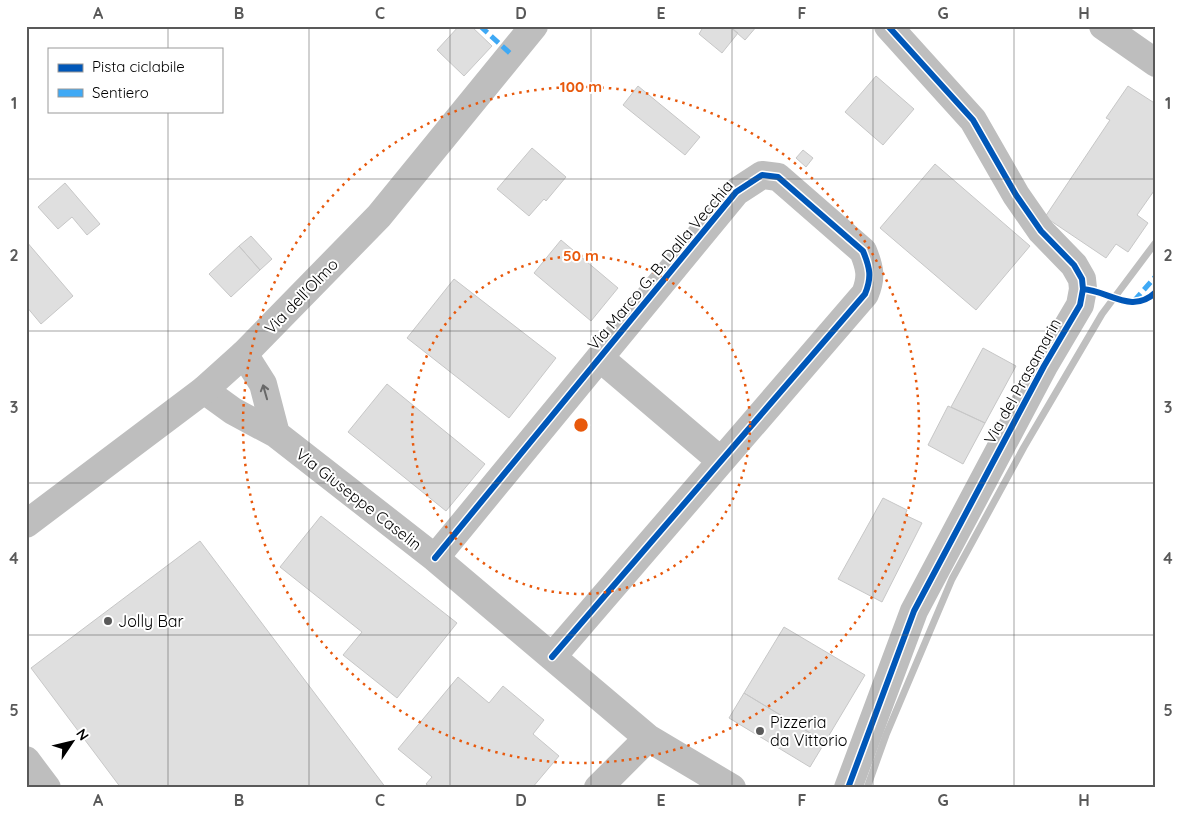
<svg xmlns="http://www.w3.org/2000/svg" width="1182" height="814" font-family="Quicksand,sans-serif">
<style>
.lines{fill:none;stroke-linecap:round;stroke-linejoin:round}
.stream{stroke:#bfbfbf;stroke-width:7}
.building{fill:#dfdfdf;stroke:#c7c7c7}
.minor{stroke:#bebebe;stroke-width:28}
.major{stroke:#bebebe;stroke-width:28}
.quiet{stroke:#3fa9f5;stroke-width:5;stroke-dasharray:10 5;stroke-linecap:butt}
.cycleway-casing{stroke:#fff;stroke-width:9}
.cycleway{stroke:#0057b8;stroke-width:6}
.oneway{stroke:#686868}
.grid{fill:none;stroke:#595959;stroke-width:1;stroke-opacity:0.55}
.ring{fill:none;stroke:#e8590c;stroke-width:2.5;stroke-dasharray:2.5 5}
.poi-dot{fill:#595959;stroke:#fff;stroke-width:2}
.labels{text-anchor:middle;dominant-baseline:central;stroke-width:4;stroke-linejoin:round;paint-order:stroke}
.street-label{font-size:16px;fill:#000;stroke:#fff}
.poi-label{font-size:16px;fill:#000;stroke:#fff;text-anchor:start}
.centre{fill:#e8590c;stroke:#fff;stroke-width:2.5}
.ring-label{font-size:15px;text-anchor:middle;font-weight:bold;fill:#e8590c;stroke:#fff;stroke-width:4;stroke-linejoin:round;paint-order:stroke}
.neatline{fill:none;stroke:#595959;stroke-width:2}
.grid-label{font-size:16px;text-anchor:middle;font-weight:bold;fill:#595959}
</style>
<rect width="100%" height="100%" fill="#fff"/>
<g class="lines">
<path class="stream" d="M867,788L886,735L952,579L1024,447L1102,314L1156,242"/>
</g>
<path class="building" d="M459,26H471L492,46L464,76L437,50Z
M699,26H729L738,33L722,53L699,34L702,29Z
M729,26H757L745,40Z
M876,76L914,109L883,145L845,112Z
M638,86L700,137L685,155L623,105Z
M1128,86L1156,104V188L1137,215L1148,223L1128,252L1116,244L1106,258L1045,217L1110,120L1106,118Z
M532,148L566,177L546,201L544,199L529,216L497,189Z
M803,150L813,158L806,167L796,158Z
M935,164L1030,246L976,310L880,228Z
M65,183L100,224L87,235L72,217L58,229L38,207Z
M251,236L272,259L260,270L239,246Z
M561,240L618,288L591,321L534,273Z
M26,241L73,296L41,324L26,306Z
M239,246L260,270L231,297L209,274Z
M454,279L556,358L509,418L407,338Z
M983,348L1016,366L985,423L951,407Z
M387,384L485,464L446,511L348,432Z
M948,406L985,423L963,464L928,445Z
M883,498L907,510L905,515L922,523L882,602L838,579Z
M321,516L457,623L397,698L343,655L362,632L280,567Z
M200,541L386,788H121L31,668Z
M784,627L865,675L825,742L744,693Z
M458,677L489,703L503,686L544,720L533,734L559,756L532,788H431L426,784L432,777L398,749Z
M744,693L825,742L810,767L729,718Z"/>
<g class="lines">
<path class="minor" d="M244,354L263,384L276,434
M600,358L721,461
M204,390L233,411L276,434L435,558L648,738L732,788
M435,558L736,192L762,175L778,177L863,251C870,268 872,277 865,294L552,657
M26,760L47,788
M598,788L648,738
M848,788L914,611L1044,366L1080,305L1083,289L1082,279L1074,265L1041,231L1016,195L973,120L888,26"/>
<path class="major" d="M1103,26L1156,63
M26,524L204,390L244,354L379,216L534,26"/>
<path class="quiet" d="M480,26L512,55
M1134,301L1156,276"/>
<defs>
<path id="cycleway" d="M1083,289C1109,291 1132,315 1156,292
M435,558L736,192L762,175L778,177L863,251C870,268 872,277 865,294L552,657
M848,788L914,611L1044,366L1080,305L1083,289L1082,279L1074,265L1041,231L1016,195L973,120L888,26"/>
</defs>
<use href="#cycleway" class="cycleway-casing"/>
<use href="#cycleway" class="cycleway"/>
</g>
<defs><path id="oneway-shaft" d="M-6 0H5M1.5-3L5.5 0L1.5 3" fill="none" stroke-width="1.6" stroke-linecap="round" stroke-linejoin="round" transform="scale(1.25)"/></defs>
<use class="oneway" href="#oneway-shaft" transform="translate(265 392) rotate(-106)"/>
<path class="grid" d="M168,26V49M309,26V788M450,26V788M591,26V788M732,26V788M873,26V788M1014,26V788M168,111V788M26,179H1156M26,331H1156M26,483H1156M26,635H1156"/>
<g class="ring">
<circle cx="581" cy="425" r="169"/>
<circle cx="581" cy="425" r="338"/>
</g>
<g class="poi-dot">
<circle cx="108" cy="621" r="5"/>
<circle cx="760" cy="731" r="5"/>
</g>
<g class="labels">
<g class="street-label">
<text transform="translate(660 265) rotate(-50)">Via Marco G. B. Dalla Vecchia</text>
<text transform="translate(301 296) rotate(-46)">Via dell'Olmo</text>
<text transform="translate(1022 381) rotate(-61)">Via del Prasamarin</text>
<text transform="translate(359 499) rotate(38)">Via Giuseppe Caselin</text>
</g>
<g class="poi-label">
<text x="118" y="621">Jolly Bar</text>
<text x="770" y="722">Pizzeria<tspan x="770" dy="18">da Vittorio</tspan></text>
</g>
</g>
<circle cx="581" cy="425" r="8" class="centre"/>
<g class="ring-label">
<text x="581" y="92">100 m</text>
<text x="581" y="261">50 m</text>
</g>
<rect width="1182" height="814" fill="none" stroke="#ffffff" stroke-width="55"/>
<rect x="48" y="48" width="175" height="65" fill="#ffffff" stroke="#999999"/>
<rect x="58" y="64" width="25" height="8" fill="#0057b8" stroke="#999999"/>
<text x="92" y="72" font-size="15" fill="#000000">Pista ciclabile</text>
<rect x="58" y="89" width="25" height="8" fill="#3fa9f5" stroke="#999999"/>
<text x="92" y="98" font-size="15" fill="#000000">Sentiero</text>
<g transform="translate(72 742) rotate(55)" stroke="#ffffff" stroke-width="4" paint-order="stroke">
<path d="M0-4L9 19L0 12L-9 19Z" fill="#000000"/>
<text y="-8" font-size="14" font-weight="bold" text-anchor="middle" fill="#000000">N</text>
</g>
<rect x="28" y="28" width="1126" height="758" class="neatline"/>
<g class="grid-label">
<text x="98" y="19">A</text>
<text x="239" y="19">B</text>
<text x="380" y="19">C</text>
<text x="521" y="19">D</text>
<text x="661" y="19">E</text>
<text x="802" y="19">F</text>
<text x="943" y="19">G</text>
<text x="1084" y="19">H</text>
<text x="14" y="109">1</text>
<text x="1168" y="109">1</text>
<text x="14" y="261">2</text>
<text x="1168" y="261">2</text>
<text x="14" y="413">3</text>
<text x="1168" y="413">3</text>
<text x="14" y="564">4</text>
<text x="1168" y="564">4</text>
<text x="14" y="716">5</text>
<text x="1168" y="716">5</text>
<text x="98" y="806">A</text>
<text x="239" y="806">B</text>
<text x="380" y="806">C</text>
<text x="521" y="806">D</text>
<text x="661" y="806">E</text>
<text x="802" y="806">F</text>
<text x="943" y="806">G</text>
<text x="1084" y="806">H</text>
</g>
</svg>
